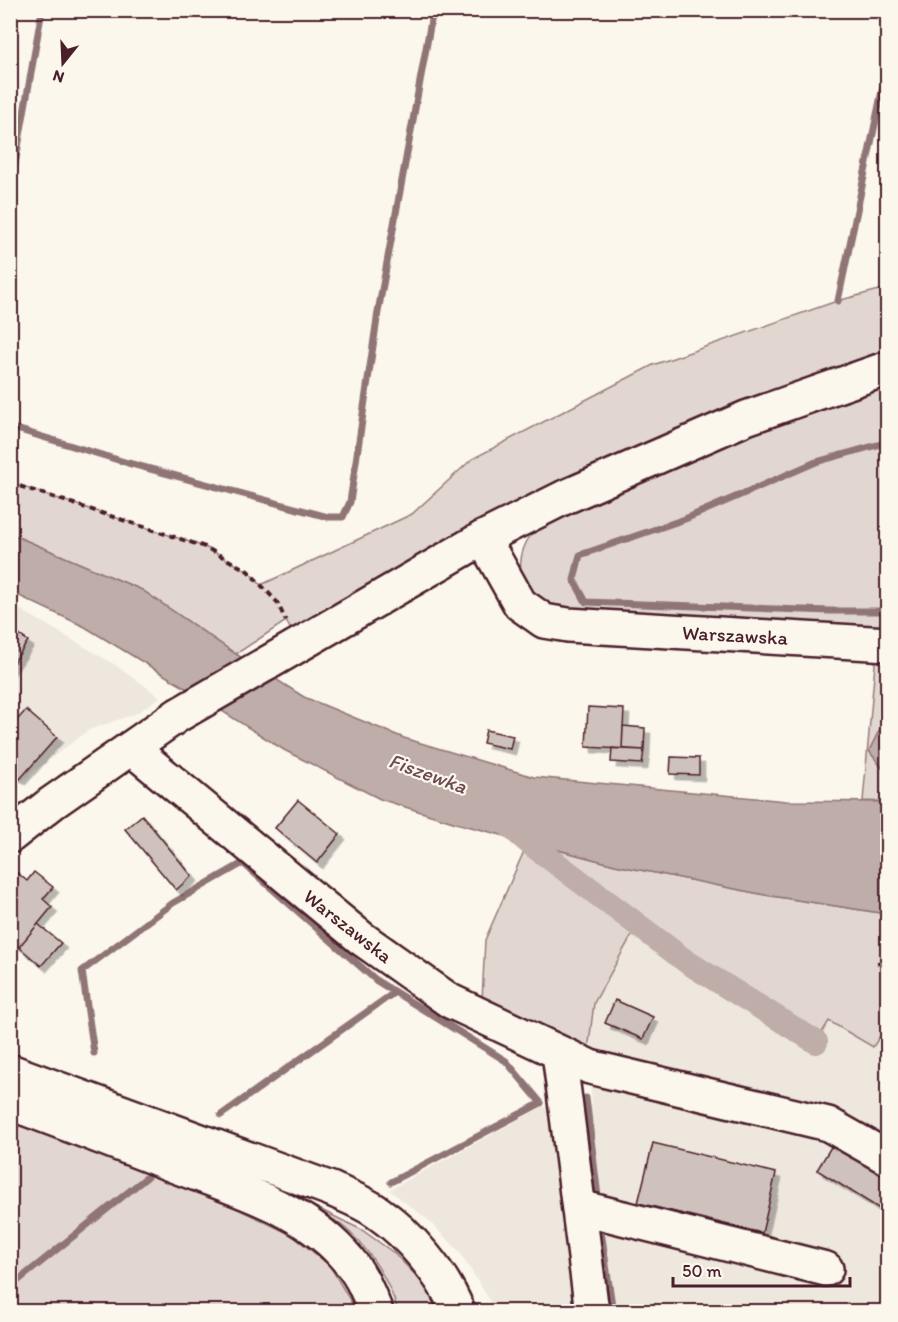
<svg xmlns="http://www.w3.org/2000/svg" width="898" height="1322" font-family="Itim,sans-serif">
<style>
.built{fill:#eee7de}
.green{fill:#e2d7d0;stroke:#967b7e;stroke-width:1.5}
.water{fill:#bfadaa;stroke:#907477;stroke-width:1.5}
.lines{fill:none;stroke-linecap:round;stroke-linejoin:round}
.stream{stroke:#907477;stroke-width:7}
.canal{stroke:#bfadaa;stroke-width:24}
.building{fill:#cfc2bc;stroke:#4a1f2b;stroke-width:1.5;filter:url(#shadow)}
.minor-casing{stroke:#4a1f2b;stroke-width:38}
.major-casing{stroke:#4a1f2b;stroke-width:38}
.highway-casing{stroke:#4a1f2b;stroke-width:38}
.path{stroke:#4a1f2b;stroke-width:4;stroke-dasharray:6 4.5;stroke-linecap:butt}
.minor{stroke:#fbf7ec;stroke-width:33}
.major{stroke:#fbf7ec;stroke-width:33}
.highway{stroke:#fbf7ec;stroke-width:33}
.labels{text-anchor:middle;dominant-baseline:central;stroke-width:4.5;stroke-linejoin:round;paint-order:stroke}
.street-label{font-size:20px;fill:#4a1f2b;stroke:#fbf7ec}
.water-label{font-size:21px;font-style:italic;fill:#6d4a51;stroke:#fbf7ec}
</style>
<defs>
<filter id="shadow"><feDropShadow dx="5.5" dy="5.5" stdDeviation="0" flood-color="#0004"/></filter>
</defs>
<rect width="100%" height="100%" fill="#fbf7ec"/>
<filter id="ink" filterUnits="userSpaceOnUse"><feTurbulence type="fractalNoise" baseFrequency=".0167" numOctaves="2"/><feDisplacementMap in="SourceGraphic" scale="12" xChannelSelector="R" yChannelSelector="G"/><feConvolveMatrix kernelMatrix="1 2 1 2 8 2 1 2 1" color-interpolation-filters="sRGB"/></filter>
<g filter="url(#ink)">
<path class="built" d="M11,604L117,666L160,697L137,713L89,730L34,771L11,791Z
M638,924L687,962L816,1042L829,1021L873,1047L887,1025V1311H493L488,1297L458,1250L427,1219L389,1190L542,1107L592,1105L588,1051L594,1003Z"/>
<path class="green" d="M887,288V354L294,635L286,621L236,654L142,590L11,534V483L205,547L248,571L261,585L412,514L472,459L653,365L837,301Z
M887,382V630L581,614C569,610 551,608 541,601C511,582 517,546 540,525L643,474Z
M876,653L887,655V722L880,729L869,751L887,774V802L863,801Z
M528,842L615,865L765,895L887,914V1025L873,1047L829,1021L816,1042L687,962L638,924L594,1003L588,1051L482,1001L485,940Z
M11,1122L102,1156L238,1209L292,1235L330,1266L354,1307V1311H11Z
M301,1200L362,1230L394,1253L426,1286L436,1311H398C389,1281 370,1249 345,1228C332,1217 316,1209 301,1200Z"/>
<path class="water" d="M11,534L142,590L236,654L304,697L404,738L534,777L786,801L887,802V914L765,895L615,865L456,823L380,799L284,750L184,687L85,627L11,592Z
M887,722V774L869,751L880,729Z"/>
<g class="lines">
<path class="stream" d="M10,193L42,10
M838,301L888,62
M10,427L128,463L328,517H343L350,502L378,312L433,10
M888,442L816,462L685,519L580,555L574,580L586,602L830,611H888
M94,1053L82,971L173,903L243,863L377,981L506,1061L541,1103L391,1182
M586,1098L598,1197
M221,1115L395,992
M601,1231L613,1312
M10,1287L147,1177"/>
<path class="canal" d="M505,822L528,842L687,962L816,1042"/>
</g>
<path class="building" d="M10,629L28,641L10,668Z
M588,707L624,709L622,749L586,747Z
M26,710L57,737L20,779L10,771V728Z
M623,726L645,728L644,750L622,749Z
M486,730L513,736L510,749L483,743Z
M612,748L644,750L642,764L611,762Z
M671,757L699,758V775L670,774Z
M298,800L340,834L317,863L275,828Z
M142,815L192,876L176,890L125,829Z
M14,870L27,881L34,872L53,887L43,899L52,907L19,947L10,941V875Z
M38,924L61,943L41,966L19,947Z
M615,1000L653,1017L643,1039L605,1023Z
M834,1142L888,1175V1204L883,1211L817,1170Z
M653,1143L776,1173L762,1233L638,1203Z"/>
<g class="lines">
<defs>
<path id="minor" d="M483,538L520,604L544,621L568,625L888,644
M131,748L361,938L450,1001L590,1067L828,1124L888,1158
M559,1053L592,1312
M579,1207L826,1269"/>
<path id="major" d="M10,836L52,803L178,715L483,538L563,498L746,418L888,368"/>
<path id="highway" d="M10,1071L331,1189C346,1196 363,1202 377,1212C408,1233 445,1276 458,1312
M10,1103C65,1123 119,1144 173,1165C230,1187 299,1206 342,1253C360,1272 366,1287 376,1312"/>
</defs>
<use href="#minor" class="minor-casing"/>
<use href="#major" class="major-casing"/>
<use href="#highway" class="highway-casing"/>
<path class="path" d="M10,483L205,547L248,571L277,602L286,621
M877,963L888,962"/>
<use href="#minor" class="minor"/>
<use href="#major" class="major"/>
<use href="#highway" class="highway"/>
</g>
</g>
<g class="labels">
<g class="street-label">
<text transform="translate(735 635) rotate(3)">Warszawska</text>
<text transform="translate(348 926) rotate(38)">Warszawska</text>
</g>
<g class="water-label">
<text transform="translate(428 773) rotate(20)">Fiszewka</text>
</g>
</g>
<rect width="898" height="1322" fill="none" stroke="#fbf7ec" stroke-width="36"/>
<rect x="18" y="18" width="862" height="1286" fill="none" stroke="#4a1f2b" stroke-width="2" filter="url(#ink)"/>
<g transform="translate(63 63) rotate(198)" stroke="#fbf7ec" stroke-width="4.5" paint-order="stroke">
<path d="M0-4.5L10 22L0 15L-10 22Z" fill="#4a1f2b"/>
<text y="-9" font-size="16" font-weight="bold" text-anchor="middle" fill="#4a1f2b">N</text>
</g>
<path d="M673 1277v9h177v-9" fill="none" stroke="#4a1f2b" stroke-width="3"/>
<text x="682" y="1277" font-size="18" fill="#4a1f2b" stroke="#fbf7ec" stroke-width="4.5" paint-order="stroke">50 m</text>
</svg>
